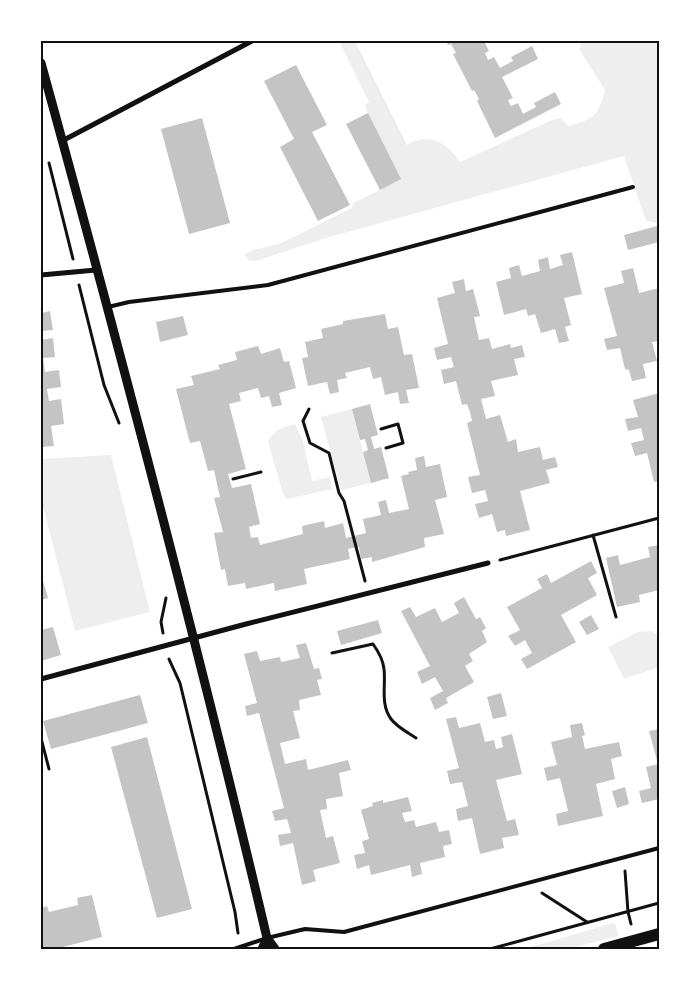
<svg xmlns="http://www.w3.org/2000/svg" width="700" height="990" font-family="'Varela Round',sans-serif">
<style>
.green{fill:#eee}
.building{fill:#c4c4c4}
.lines{fill:none;stroke-linecap:round;stroke-linejoin:round}
.path{stroke:#111;stroke-width:3}
.service{stroke:#111;stroke-width:4}
.minor{stroke:#111;stroke-width:5}
.tertiary{stroke:#111;stroke-width:9}
.primary{stroke:#111;stroke-width:12}
.neatline{fill:none;stroke:#111;stroke-width:2}
</style>
<rect width="100%" height="100%" fill="#fff"/>
<path class="green" d="M339,41H357L356,43L407,145C428,131 448,143 460,162L552,120L561,118L568,126C593,120 599,115 605,90L579,49L582,41H659V223L646,221L624,156L326,238L256,261H249L245,254L256,249L279,244L350,209L355,202L380,190L368,113L365,105L369,102Z
M352,409L371,483L341,490L321,417Z
M295,424L303,441L312,481L330,477L332,489L287,499L283,494L268,442C275,429 282,428 295,424Z
M111,455L150,612L75,631L41,499V459Z
M652,631L658,636L659,667L624,679L608,647L638,632Z
M613,923L616,925L618,936L568,949H524Z"/>
<path class="building" d="M446,41H484L489,51L485,53L488,60L494,57L500,68L513,61L511,57L532,46L538,59L502,77L513,98L508,100L511,106L518,103L523,114L536,107L534,103L555,92L561,104L495,138L477,101L479,99L474,90L472,91L453,54L456,53L451,44L448,45Z
M296,65L327,125L312,132L350,205L318,221L280,147L294,139L264,81Z
M368,113L401,179L380,190L346,124Z
M202,118L230,223L189,234L161,129Z
M657,226L659,242L628,250L624,235Z
M572,252L582,294L564,298L571,325L565,327L569,341L559,343L555,329L541,333L535,314L528,316L526,309L504,315L496,282L511,278L509,268L519,265L522,276L540,271L538,260L548,257L550,269L563,265L560,255Z
M633,268L639,293L659,288V329L657,330L659,341L652,342L657,361L643,364L646,378L632,381L629,370L625,369L620,348L607,350L604,339L617,336L604,288L624,283L621,271Z
M464,279L466,291L473,289L480,316L474,317L479,340L489,338L492,349L510,344L511,348L522,345L525,357L514,359L518,375L491,381L495,396L481,399L486,419L500,415L508,442L516,439L518,452L540,447L543,460L555,457L558,467L546,470L550,483L520,491L530,530L506,536L505,530L497,532L492,514L479,518L475,504L488,501L485,490L472,493L468,477L480,475L467,423L472,421L470,412L467,404L462,405L456,381L444,384L441,370L454,367L451,357L437,360L434,348L448,344L437,298L455,293L452,282Z
M50,311L53,330L41,331V313Z
M385,314L388,329L398,327L404,355L412,354L419,388L406,390L409,403L400,404L398,392L385,395L381,377L373,379L370,367L345,373L347,378L337,380L339,392L330,394L327,382L308,386L302,358L308,357L305,342L323,338L321,329L343,324V321Z
M183,316L188,335L160,342L156,322Z
M53,338L55,357L43,358L45,372L59,370L61,387L47,389L49,401L61,399L64,424L51,426L54,446L41,447V340Z
M258,346L261,354L280,348L284,362L289,361L296,388L279,393L282,405L272,407L269,396L261,398L258,388L239,393L241,401L229,404L246,469L228,474L232,488L251,484L260,524L249,527L251,538L258,537L260,545L303,534L302,526L324,521L325,528L343,523L346,538L366,533L363,519L381,515L378,502L386,500L389,513L409,509L401,476L409,474L408,472L417,470L415,458L424,456L426,467L440,464L447,497L435,500L444,534L424,538L425,547L372,562V557L361,559L359,547L348,549L350,559L304,569L307,584L275,591L274,583L246,589L245,583L228,586L225,569L221,570L214,533L223,532L214,498L220,497L214,470L208,471L200,441L190,443L176,389L194,385L191,376L220,369L218,365L237,360L235,352Z
M659,393V481L654,482L647,453L635,456L631,443L644,440L641,428L628,431L625,419L638,417L633,400Z
M370,404L378,435L371,437L374,449L381,447L389,478L371,483L363,452L368,450L365,439L360,440L352,409Z
M659,545V590L639,595L640,602L617,607L606,558L618,555L620,565L650,557L648,547Z
M591,561L597,573L588,578L597,595L561,615L576,642L527,669L521,659L532,653L525,640L515,646L508,636L520,630L507,607L542,588L537,579L547,574L551,583Z
M41,574L48,598L41,600Z
M464,597L476,619L480,617L486,628L482,631L487,642L469,654L473,661L465,666L474,682L446,698L448,703L435,710L430,698L443,691L435,677L422,684L417,672L430,666L401,611L410,607L416,617L435,608L442,622L459,613L454,603Z
M591,615L599,629L587,635L579,622Z
M378,620L382,633L341,645L337,631Z
M53,627L61,655L41,661V630Z
M306,643L314,669L319,668L322,679L317,680L321,695L299,700L300,710L293,711L300,738L280,743L285,764L306,759L308,770L348,760L351,770L339,773L343,796L326,799L327,809L320,810L326,838L333,836L340,863L313,870L316,881L302,885L293,843L280,846L278,835L291,833L287,819L275,821L272,811L284,808L259,713L247,716L245,706L257,703L244,654L257,651L260,661L280,657L281,662L300,658L296,645Z
M501,693L507,716L493,719L487,697Z
M140,695L148,723L51,749L43,721Z
M456,717L459,728L480,723L485,742L494,740L496,749L503,747L501,737L512,734L522,774L496,780L507,821L515,819L519,835L502,838L504,848L480,854L472,818L458,821L456,809L468,806L462,782L450,784L447,771L459,768L446,719Z
M582,723L585,735L582,736L585,749L619,742L622,756L611,759L615,779L596,784L603,816L558,826L556,814L568,811L560,778L547,781L544,768L557,765L551,742L572,737L570,725Z
M659,729V799L642,803L639,791L651,788L646,767L658,764L649,731Z
M147,737L192,909L157,918L111,747Z
M625,787L629,804L617,808L612,791Z
M408,797L412,811L402,813L405,822L414,820L416,827L436,822L439,832L449,830L452,844L443,846L445,857L420,863L422,874L412,877L410,865L371,875L369,865L357,869L354,855L365,853L362,841L369,839L361,810L373,806L372,803L383,800V803Z
M92,895L102,937L55,949H41V908L47,906L49,912L78,905L77,898Z"/>
<g class="lines">
<path class="path" d="M49,163L73,259
M79,285L104,385L119,423
M309,409L303,421L310,443L329,453L339,493L344,501L365,581
M381,429L398,424L403,443L386,448
M233,479L261,472
M593,535L616,617
M500,560L659,518
M163,633L161,622L166,598
M332,653L373,644C378,651 383,659 384,669C386,685 380,704 391,719C397,727 407,732 416,738
M169,659L180,683L235,912L238,933
M41,738L49,769
M625,871L628,912L631,924
M542,893L587,922
M490,949L659,903"/>
<path class="service" d="M108,307L129,302L268,285L633,187
M234,949L267,938L305,929L344,932L659,848"/>
<path class="minor" d="M62,141L252,41
M41,275L96,270
M41,679L246,624L488,563"/>
<path class="tertiary" d="M41,63C121,354 198,645 267,938L275,949
M262,949L267,938"/>
<path class="primary" d="M604,949L659,934"/>
</g>
<rect width="700" height="990" fill="none" stroke="#ffffff" stroke-width="85"/>
<rect x="42" y="42" width="616" height="906" class="neatline"/>
</svg>
